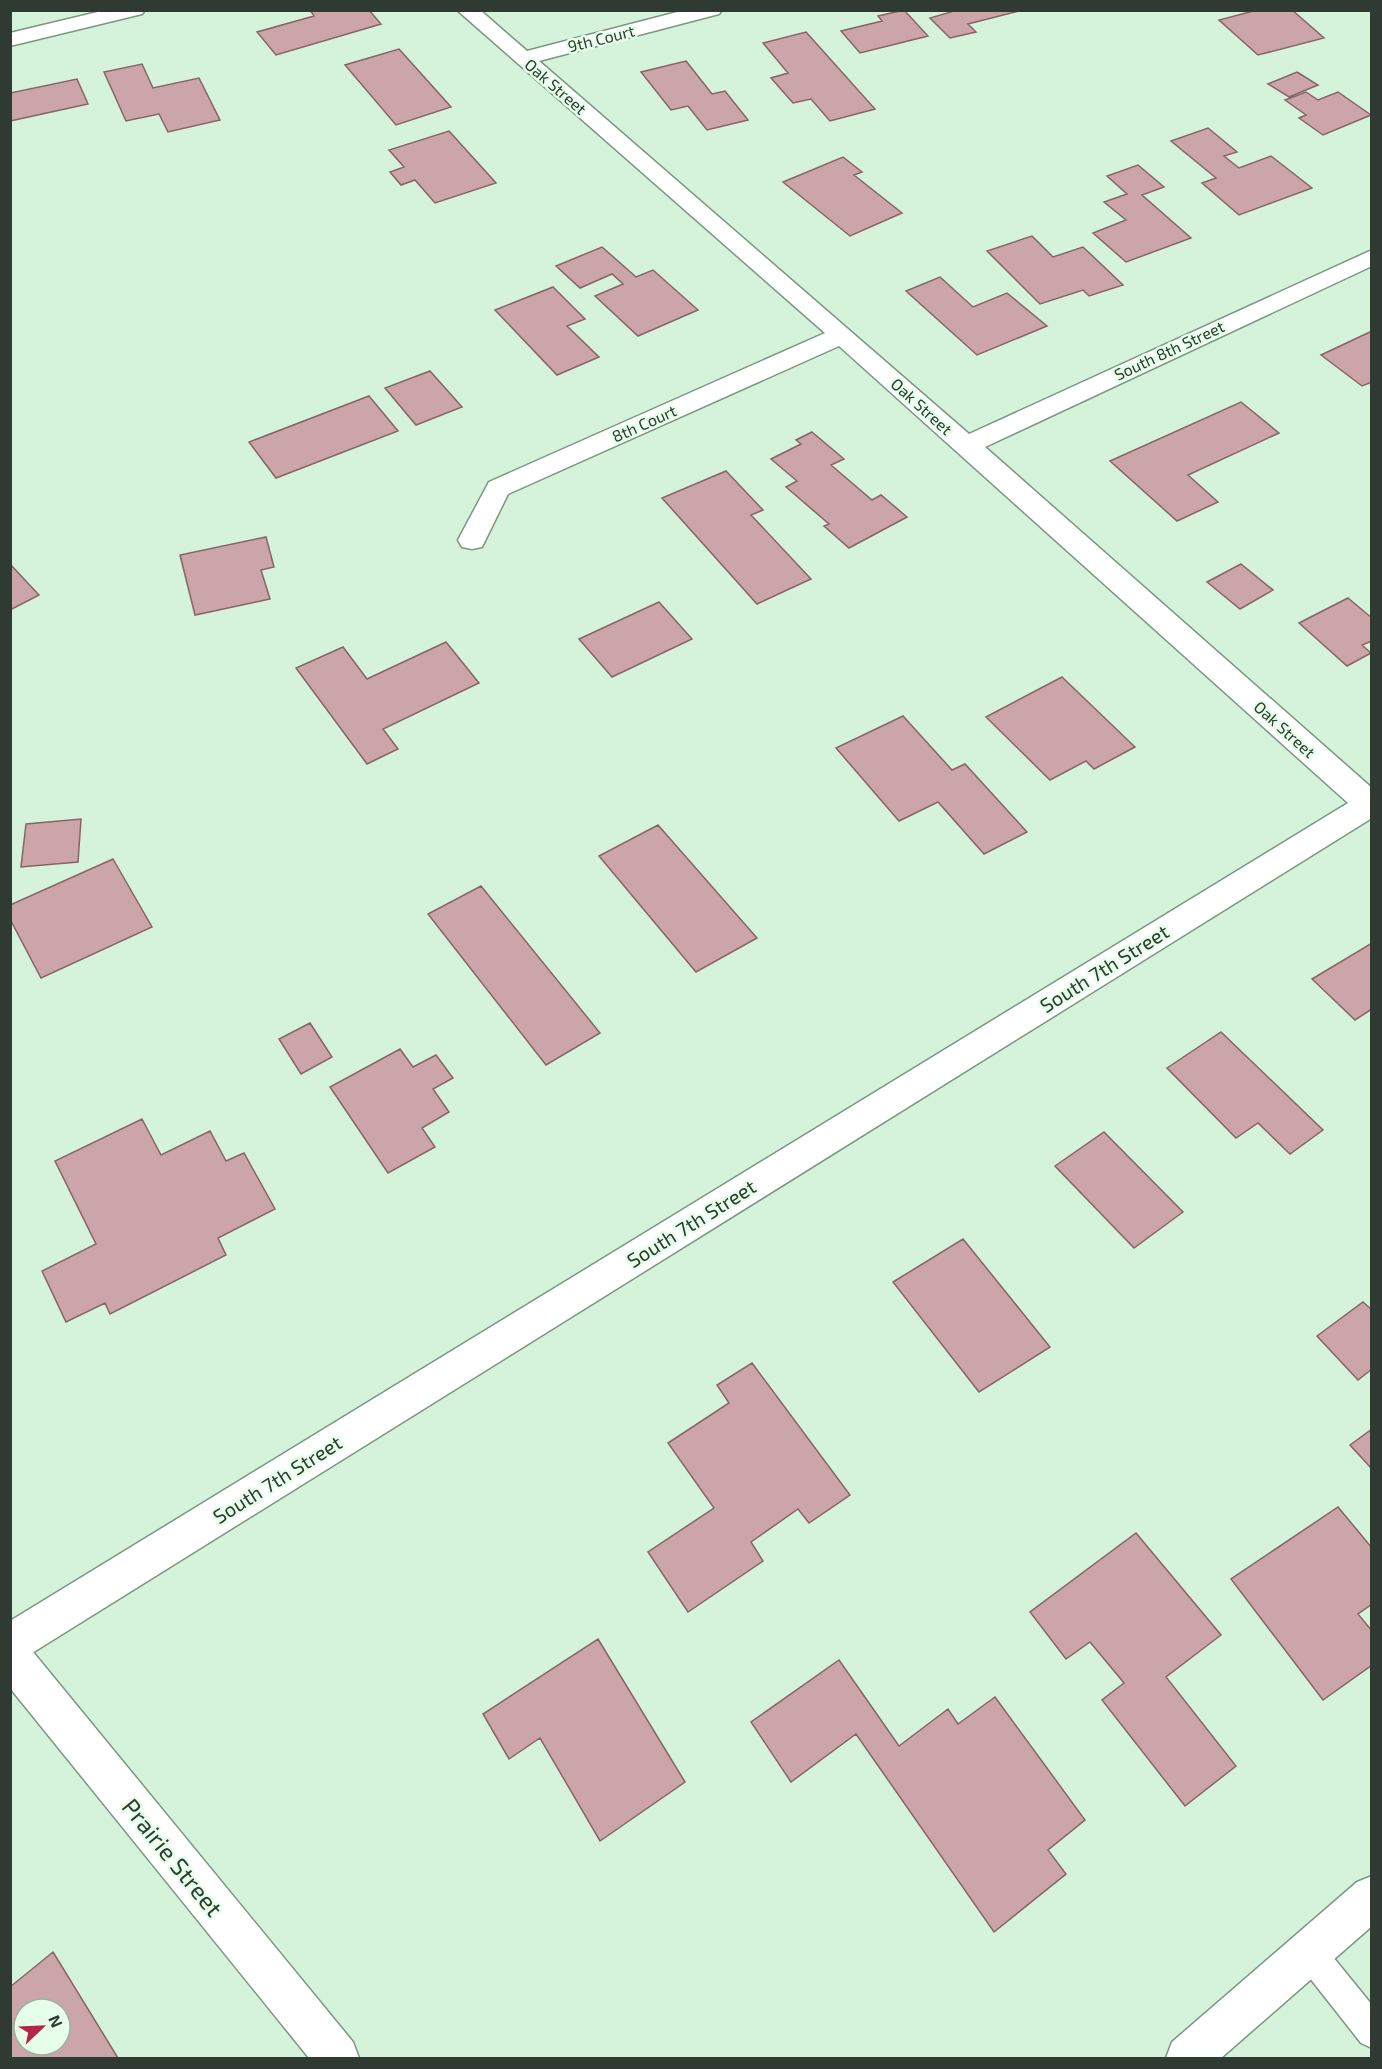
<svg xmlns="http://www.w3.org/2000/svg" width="1382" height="2069" font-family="'Exo 2',sans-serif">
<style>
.building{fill:#cba5a8;stroke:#876467;stroke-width:1.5;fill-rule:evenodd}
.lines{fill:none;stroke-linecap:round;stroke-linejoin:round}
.service-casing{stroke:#7b9782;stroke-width:3}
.minor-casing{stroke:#7b9782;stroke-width:3}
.tertiary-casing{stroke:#7b9782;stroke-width:3}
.service{fill:#fff;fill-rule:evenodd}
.minor{fill:#fff;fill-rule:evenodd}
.tertiary{fill:#fff;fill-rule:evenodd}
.labels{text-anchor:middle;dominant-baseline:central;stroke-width:5;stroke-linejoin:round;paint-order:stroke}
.far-street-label{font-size:16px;fill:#2f3b32;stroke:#e6ffeb}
.street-label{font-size:20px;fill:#2f3b32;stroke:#e6ffeb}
.near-street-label{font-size:24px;fill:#2f3b32;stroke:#e6ffeb}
</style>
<rect width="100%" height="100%" fill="#d5f3db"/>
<path class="building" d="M310,10H369L381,24L276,55L257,32L314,16Z
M904,10L928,36L860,53L841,31L882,21L878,16Z
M949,10H1023L968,24L976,32L950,38L930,18L951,12Z
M1257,10H1292L1324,38L1258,55L1219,20Z
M806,32L875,109L830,121L811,99L793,103L771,78L788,73L763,43Z
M399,49L451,107L396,125L345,65Z
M686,61L712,94L725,91L748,120L707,130L688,106L671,110L641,72Z
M142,64L153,88L199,78L220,120L168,132L159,114L126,121L104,72Z
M1297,72L1318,85L1289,97L1268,84Z
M77,79L88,104L10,121V93Z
M1306,92L1318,100L1338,92L1371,115L1323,135L1299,118L1306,115L1285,100Z
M1208,128L1237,152L1224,156L1239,168L1271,156L1312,188L1239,215L1202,183L1216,178L1171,141Z
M449,131L496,183L435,203L415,180L401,185L390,172L404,167L389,150Z
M843,157L862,172L854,175L902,213L850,236L783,182Z
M1138,165L1164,187L1142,195L1191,238L1126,262L1093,233L1126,220L1104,202L1127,194L1107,176Z
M1032,236L1053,257L1083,247L1123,285L1089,296L1083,290L1040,304L987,251Z
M602,247L636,277L653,270L698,310L638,336L595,296L623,284L612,274L580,288L556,266Z
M940,277L973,307L1007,293L1047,326L977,355L906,291Z
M553,287L585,319L567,326L599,357L557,375L495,310Z
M1372,331V382L1362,386L1321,355Z
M430,371L462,407L416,425L385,388Z
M369,396L398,431L276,478L249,442Z
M1241,402L1279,433L1188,475L1218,502L1177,521L1110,461Z
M812,432L844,459L831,465L872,500L881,495L907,517L849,548L824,526L829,524L786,487L797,481L771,459L801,444L796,440Z
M726,471L763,510L751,515L811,579L757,604L662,498Z
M266,537L274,567L261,570L270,599L195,615L180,555Z
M10,564L39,595L10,610Z
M1241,564L1273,590L1240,609L1207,582Z
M1348,598L1372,618V641L1362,645L1371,653L1347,666L1299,623Z
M659,602L692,639L612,677L579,639Z
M446,642L479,683L383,729L398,749L367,764L296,668L343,647L367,679Z
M1062,677L1135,747L1094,769L1086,761L1050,780L986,717Z
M903,716L952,770L965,764L1027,832L984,854L938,802L899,821L836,748Z
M81,819L78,862L21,867L26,824Z
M658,825L757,938L696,972L599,856Z
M113,859L152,927L41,978L10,919V905Z
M481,886L600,1033L546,1065L428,914Z
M1372,943V1009L1355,1020L1312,979Z
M310,1023L332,1057L301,1074L279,1039Z
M1221,1032L1323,1130L1290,1154L1258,1123L1236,1138L1167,1068Z
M400,1049L413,1067L436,1055L453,1078L433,1089L449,1112L422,1128L435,1147L388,1173L330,1087Z
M142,1119L161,1155L210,1131L226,1161L244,1153L275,1209L218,1238L226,1255L110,1314L105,1303L66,1322L42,1271L96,1244L55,1161Z
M1104,1132L1183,1212L1134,1248L1055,1166Z
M963,1239L1050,1347L979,1392L893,1282Z
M1363,1302L1372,1310V1369L1358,1380L1317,1336Z
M752,1363L850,1495L809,1523L798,1509L751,1542L763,1561L688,1612L648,1552L714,1508L668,1443L729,1403L717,1385Z
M1372,1429V1469L1350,1445Z
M1338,1507L1372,1548V1604L1358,1614L1372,1631V1665L1323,1700L1231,1579Z
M1136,1533L1221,1635L1166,1677L1236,1766L1185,1806L1102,1700L1124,1683L1090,1642L1066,1659L1030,1612Z
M598,1639L685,1782L600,1841L540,1738L509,1759L483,1714Z
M839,1660L899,1746L948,1709L958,1724L995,1697L1085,1820L1048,1850L1066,1874L994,1932L856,1734L791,1782L751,1722Z
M53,1952L118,2058H10V1987ZM24,2009H60V2045H24Z"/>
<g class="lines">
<defs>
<path id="service" d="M1309,1936L1320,1941L1372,2005V2048L1361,2043L1298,1963L1293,1952L1298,1941Z"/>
<path id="minor" d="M106,10H145L142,14L10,46V33Z
M457,10H480L527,51L685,10H722L719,14L539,61L969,434L1372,250V266L985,447L1372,788V818L24,1658L10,1664V1621L1348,803L839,346L508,494L482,547L472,549L462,547L458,540L489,482L825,333Z
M1372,1876V1926L1221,2058H1166L1172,2042L1357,1882Z"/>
<path id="tertiary" d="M10,1635L24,1641L353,2042L359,2058H309L10,1688Z"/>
</defs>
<use href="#service" class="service-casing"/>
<use href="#minor" class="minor-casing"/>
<use href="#tertiary" class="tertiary-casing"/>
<use href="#service" class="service"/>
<use href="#minor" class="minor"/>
<use href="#tertiary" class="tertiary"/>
</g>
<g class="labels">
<g class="far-street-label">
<text transform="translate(601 38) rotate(-14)">9th Court</text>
<text transform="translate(556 86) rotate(41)">Oak Street</text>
<text transform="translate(1169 350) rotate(-25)">South 8th Street</text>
<text transform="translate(922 406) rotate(42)">Oak Street</text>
<text transform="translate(644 423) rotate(-24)">8th Court</text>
<text transform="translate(1285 729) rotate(42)">Oak Street</text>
</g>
<g class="street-label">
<text transform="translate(1104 968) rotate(-32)">South 7th Street</text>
<text transform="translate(691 1223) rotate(-32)">South 7th Street</text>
<text transform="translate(277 1479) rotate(-32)">South 7th Street</text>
</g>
<g class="near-street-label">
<text transform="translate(173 1857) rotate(51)">Prairie Street</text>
</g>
</g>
<rect width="1382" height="2069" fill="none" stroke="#2f3b32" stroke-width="24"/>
<g transform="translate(42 2027) rotate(67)"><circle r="28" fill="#e6ffeb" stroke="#9db1a1" stroke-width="1.5"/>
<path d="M0-4.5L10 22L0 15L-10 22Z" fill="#b62548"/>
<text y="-9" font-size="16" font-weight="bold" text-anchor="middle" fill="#2f3b32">N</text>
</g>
</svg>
